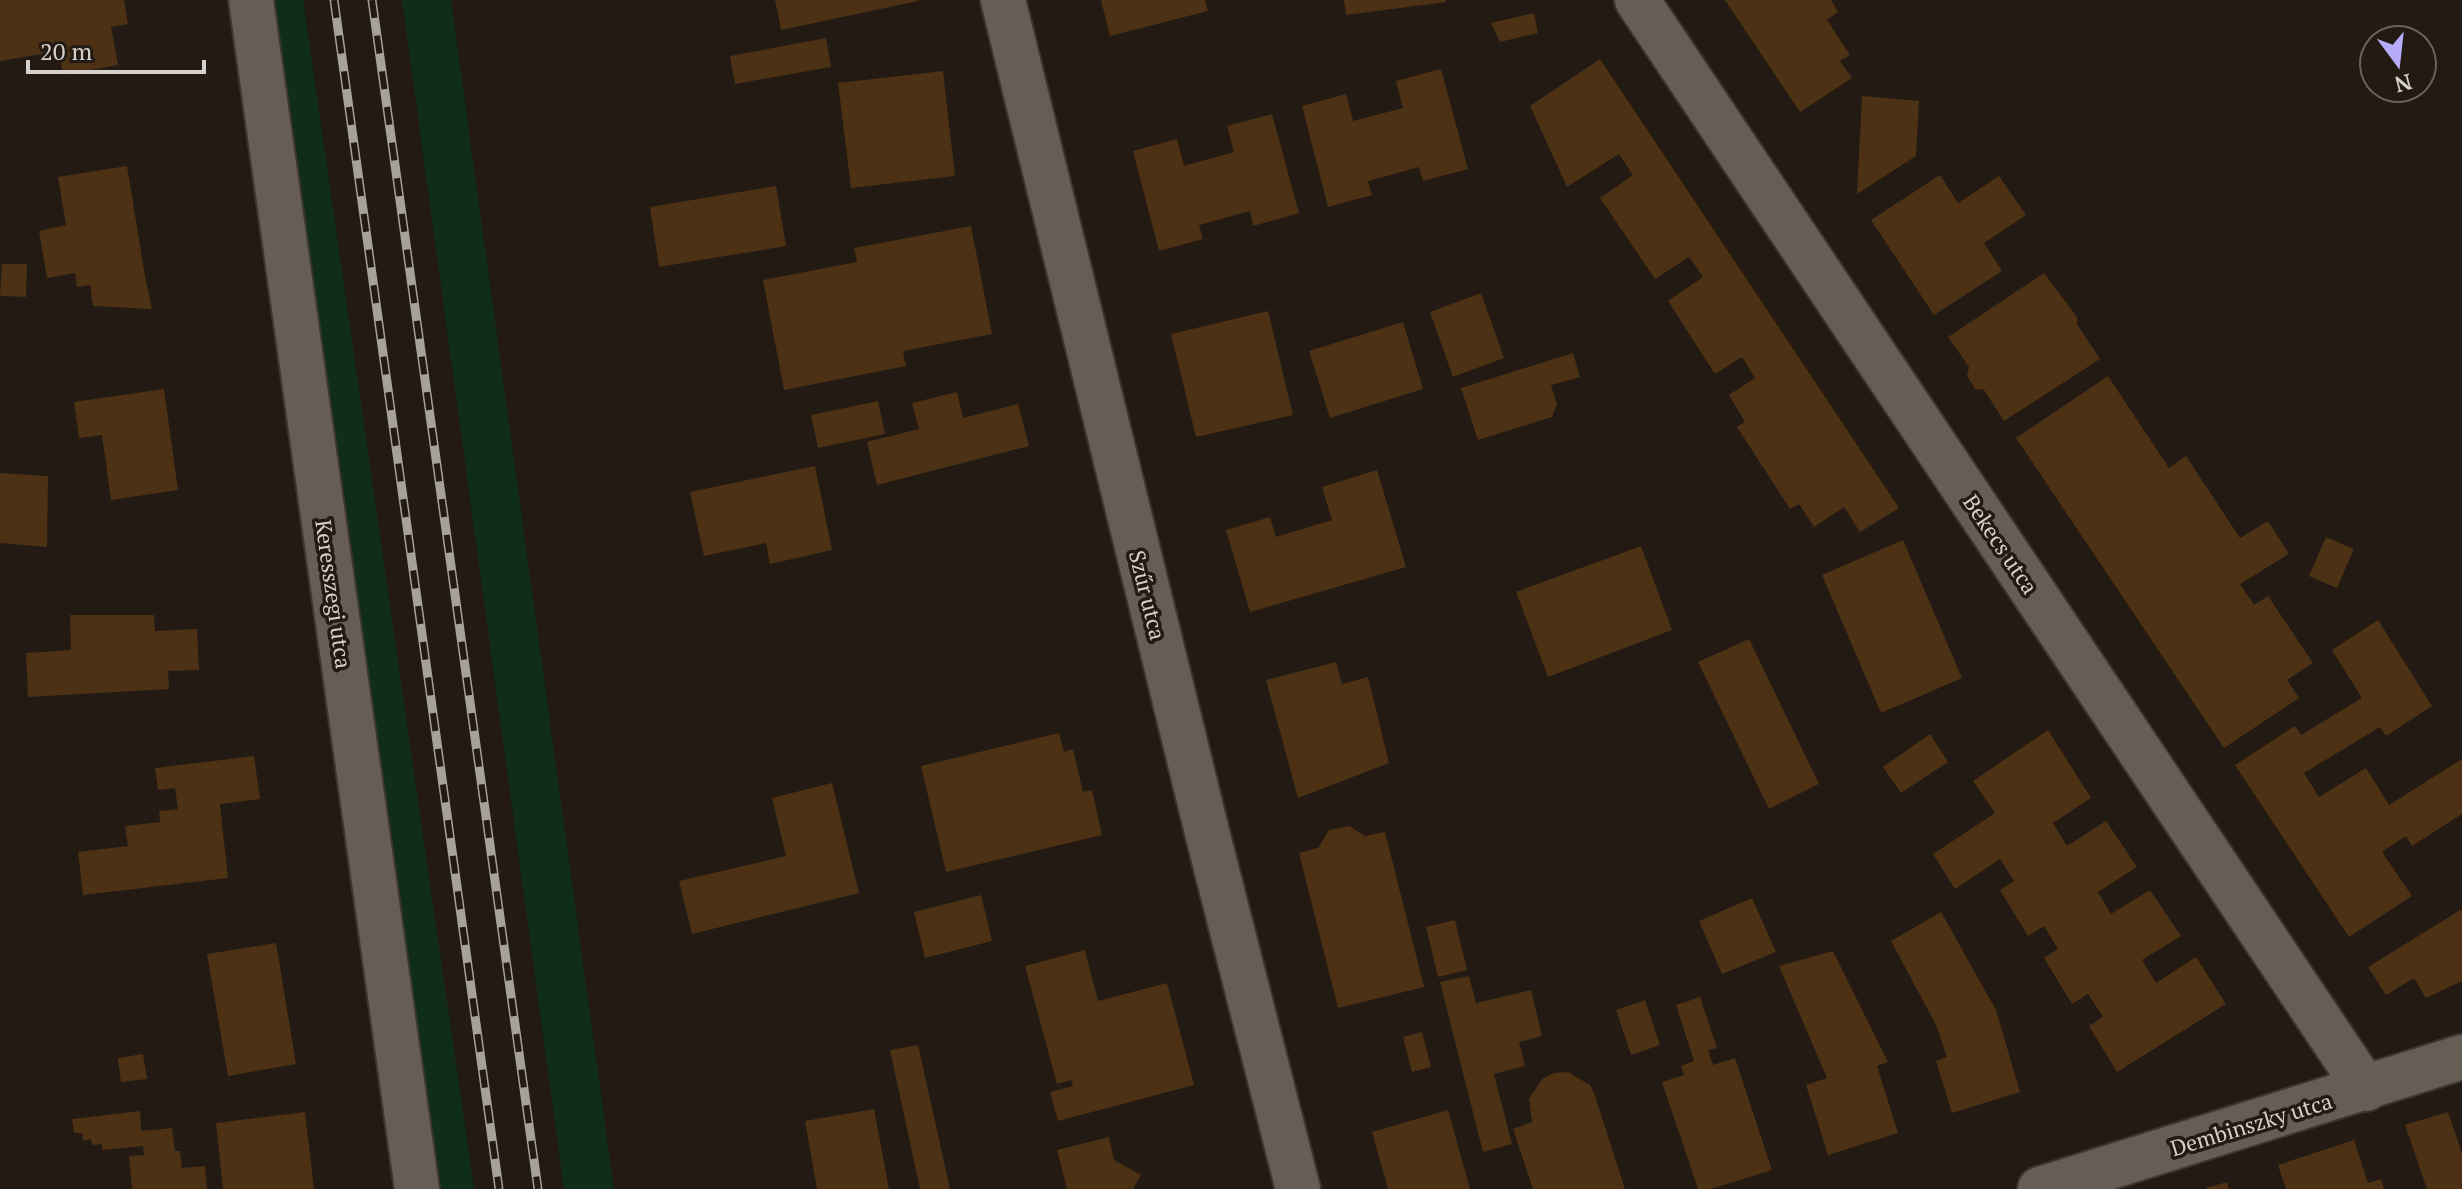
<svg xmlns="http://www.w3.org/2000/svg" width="2462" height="1189" font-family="'PT Serif',serif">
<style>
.green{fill:#102d17}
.building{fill:#4c3114}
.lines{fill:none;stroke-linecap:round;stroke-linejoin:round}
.minor-casing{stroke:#3c3632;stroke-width:48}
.minor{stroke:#665d54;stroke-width:44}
.rail-casing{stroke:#a7a19c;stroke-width:9}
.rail{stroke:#221a13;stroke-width:6;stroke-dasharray:18;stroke-linecap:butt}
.labels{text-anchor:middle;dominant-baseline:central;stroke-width:7;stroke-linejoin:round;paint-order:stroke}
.street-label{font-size:22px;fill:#d6d0cc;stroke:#221a13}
</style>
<rect width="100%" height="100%" fill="#221a13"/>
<path class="green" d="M273,0H303L474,1189H436Z
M402,0H451L614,1189H564Z"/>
<path class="building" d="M0,0H124L128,24L111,27L118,65L63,75L59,51L0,61Z
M775,0H918V1L781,30Z
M1101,0H1205L1208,11L1110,36Z
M1344,0H1446V2L1346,15Z
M1725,0H1831L1838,12L1827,20L1850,55L1840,61L1852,78L1800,112Z
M1534,13L1538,33L1500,42L1491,23Z
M826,38L831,67L735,84L730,56Z
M1600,59L1899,508L1860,532L1844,507L1814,527L1799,504L1790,509L1737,427L1745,422L1729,395L1755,378L1742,357L1715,374L1668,301L1703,277L1689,257L1655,279L1600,198L1633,175L1619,154L1567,187L1530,106Z
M1441,69L1468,169L1423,181L1419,167L1368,181L1372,195L1328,207L1302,106L1346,94L1353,121L1403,108L1396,81Z
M943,71L955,176L851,188L838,83Z
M1862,96L1919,101L1916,156L1857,194Z
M1272,114L1299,213L1253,226L1250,211L1199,225L1203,239L1159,251L1133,151L1177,139L1184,166L1234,152L1227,126Z
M127,166L145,276L152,309L93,306L90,285L77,287L75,273L47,278L39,231L66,225L58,177Z
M1940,175L1958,203L1999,176L2026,215L1984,243L2002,271L1934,315L1871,220Z
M776,186L786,246L659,267L650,207Z
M971,226L992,334L903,351L906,366L784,390L763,280L857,262L854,248Z
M2,264H27L26,297L0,296Z
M2044,273L2077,317V324L2100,359L2004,421L1984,390L1975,389L1967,376L1969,367L1948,337Z
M1481,293L1504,358L1453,377L1430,312Z
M1268,311L1293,415L1196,437L1171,334Z
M1403,322L1423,389L1330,418L1309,351Z
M1573,353L1580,377L1551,385L1557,404L1552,417L1478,440L1461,388Z
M2108,376L2169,468L2186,456L2240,538L2268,521L2289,554L2240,584L2254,605L2268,596L2313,663L2287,680L2299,698L2224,748L2016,438Z
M164,389L178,490L111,500L102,435L79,438L74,402Z
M957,392L963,418L1018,404L1029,446L877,485L867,442L919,429L912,403Z
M878,401L885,434L818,448L811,415Z
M815,466L832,550L770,564L766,543L704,556L690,492Z
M1377,470L1406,567L1250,612L1226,530L1270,517L1276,537L1332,520L1322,487Z
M0,473L48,476L47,547L0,543Z
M2326,537L2354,549L2337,588L2309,576Z
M1903,540L1962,678L1881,713L1822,575Z
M1641,546L1672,630L1548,677L1516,592Z
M70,615H154L155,631L197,629L199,670L168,671L169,689L28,697L26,653L71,650Z
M2378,620L2432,706L2386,736L2380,727L2304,773L2319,797L2366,768L2389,805L2462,759V814L2412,846L2406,836L2382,852L2412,896L2349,937L2235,765L2295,726L2301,735L2362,698L2332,650Z
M1749,639L1819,784L1769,809L1698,662Z
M1336,662L1342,684L1368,677L1389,763L1298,798L1266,680Z
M2048,730L2091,798L2053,823L2067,846L2106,821L2137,867L2098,892L2111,914L2150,890L2181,936L2142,960L2156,983L2196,957L2226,1004L2117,1072L2089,1026L2103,1017L2088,994L2072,1004L2044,958L2058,949L2044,926L2028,936L2000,890L2014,881L2000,859L1955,889L1933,854L1995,813L1973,781Z
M1059,733L1064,752L1073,749L1083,792L1092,790L1102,835L946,872L921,766Z
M1930,734L1948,762L1901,793L1883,767Z
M254,756L260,799L220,804L228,878L83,895L78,852L128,846L125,826L160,822L159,811L178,809L175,788L158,790L155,768Z
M832,783L859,893L692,934L679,881L786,856L772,798Z
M1349,826L1365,836L1385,832L1424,987L1338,1008L1299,853L1318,848L1329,830Z
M981,895L992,941L925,958L914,912Z
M1752,898L1776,952L1722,974L1699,921Z
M2462,909V981L2426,998L2414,978L2386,995L2368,967Z
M1941,912L1996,1010L2020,1092L1952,1113L1936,1061L1947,1057L1936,1025L1891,941Z
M1455,920L1467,970L1438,977L1426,927Z
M276,943L296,1064L228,1076L207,954Z
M1085,950L1098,1001L1167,983L1194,1085L1058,1121L1050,1092L1073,1086L1071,1080L1057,1084L1025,966Z
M1833,951L1888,1062L1877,1066L1898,1133L1828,1155L1806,1085L1827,1078L1779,966Z
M1469,976L1476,1003L1531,990L1542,1036L1519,1042L1525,1066L1494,1074L1512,1144L1483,1152L1440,982Z
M1700,997L1717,1048L1708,1050L1713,1065L1735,1058L1772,1170L1711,1189H1698L1662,1082L1684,1075L1681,1066L1694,1061L1676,1005Z
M1645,1000L1660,1045L1631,1055L1616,1010Z
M1422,1032L1431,1067L1412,1072L1403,1037Z
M918,1045L950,1189H920L890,1050Z
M143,1054L147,1079L121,1082L118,1058Z
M1568,1072L1590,1085L1595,1096L1625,1189H1533L1513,1129L1532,1122L1529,1099L1542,1079L1554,1073Z
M874,1109L889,1189H817L805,1121Z
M1448,1110L1470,1189H1388L1372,1132Z
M140,1111L141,1131L172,1128L175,1151H180L182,1168L205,1166L207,1189H132L129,1156L144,1155L143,1146L102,1150V1144L92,1145L91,1139L83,1141L82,1133H74L72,1119Z
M305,1112L314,1189H223L216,1123Z
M2448,1112L2462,1153V1189H2427L2405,1125Z
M1109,1137L1114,1160L1141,1175L1133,1189H1067L1057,1150Z
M2354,1140L2368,1183L2381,1179L2384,1189H2286L2278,1165Z
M2227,1182L2229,1189H2206V1188Z"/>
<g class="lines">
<defs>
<path id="minor" d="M251,0L417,1189
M1003,0L1207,832L1298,1189
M1637,0L2366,1089
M2040,1189L2462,1057"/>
</defs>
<use href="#minor" class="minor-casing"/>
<use href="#minor" class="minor"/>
<defs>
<path id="rail" d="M334,0L499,1189
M372,0L538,1189"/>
</defs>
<use href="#rail" class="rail-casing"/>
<use href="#rail" class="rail"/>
</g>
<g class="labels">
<g class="street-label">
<text transform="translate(2001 544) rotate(56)">Bekecs utca</text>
<text transform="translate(334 594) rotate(82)">Keresszegi utca</text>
<text transform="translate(1148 595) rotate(76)">Szűr utca</text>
<text transform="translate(2251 1124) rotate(-17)">Dembinszky utca</text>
</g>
</g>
<g transform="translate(2398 64) rotate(165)"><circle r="38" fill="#221a13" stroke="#6a635d" stroke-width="2"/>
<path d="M0-6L14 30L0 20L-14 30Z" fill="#b6acf8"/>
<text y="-12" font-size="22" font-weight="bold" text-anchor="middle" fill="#d6d0cc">N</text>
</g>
<path d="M28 60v12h176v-12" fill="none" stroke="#d6d0cc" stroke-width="4"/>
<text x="40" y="60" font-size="24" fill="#d6d0cc" stroke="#221a13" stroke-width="6" paint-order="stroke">20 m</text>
</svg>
